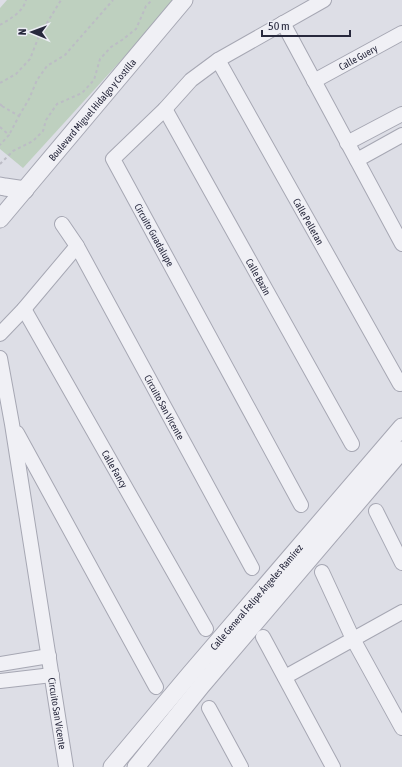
<svg xmlns="http://www.w3.org/2000/svg" width="402" height="767" font-family="'Asap Condensed',sans-serif">
<style>
.green{fill:#bed0bf}
.lines{fill:none;stroke-linecap:round;stroke-linejoin:round}
.minor-casing{stroke:#a6a7b3;stroke-width:16}
.tertiary-casing{stroke:#a6a7b3;stroke-width:19}
.path{stroke:#bcbcc5;stroke-width:2;stroke-dasharray:3 3;stroke-linecap:butt}
.minor{stroke:#f0f0f5;stroke-width:14}
.tertiary{stroke:#f0f0f5;stroke-width:17}
.labels{text-anchor:middle;dominant-baseline:central;stroke-width:3;stroke-linejoin:round;paint-order:stroke}
.street-label{font-size:10px;fill:#27283c;stroke:#ecedf4}
</style>
<rect width="100%" height="100%" fill="#dddee6"/>
<path class="green" d="M7,0H176L23,168L0,149V8Z"/>
<g class="lines">
<defs>
<g id="minor">
<path d="M283,23L402,244"/>
<path id="s1" d="M218,60L400,384"/>
<path id="s2" d="M314,81L402,33"/>
<path id="s3" d="M165,109L352,444"/>
<path d="M347,143L402,114"/>
<path d="M357,160L402,135"/>
<path id="s4" d="M62,224L77,246L252,568"/>
<path id="s5" d="M24,309L206,629"/>
<path d="M0,334L24,309L77,246"/>
<path id="s6" d="M0,358L12,424L66,767"/>
<path d="M17,433L156,687"/>
<path d="M301,505L113,159L165,109L191,80L218,60L324,0"/>
<path d="M376,511L402,563"/>
<path d="M322,572L353,639L402,728"/>
<path d="M263,637L333,767"/>
<path d="M0,664L49,656"/>
<path d="M285,677L402,612"/>
<path d="M0,681L52,675"/>
<path d="M209,708L241,767"/>
</g>
<g id="tertiary">
<path d="M0,186L5,187L25,190"/>
<path id="s7" d="M0,219L184,0"/>
<path id="s8" d="M112,767L190,674L402,427"/>
<path d="M136,767L202,685L402,450"/>
</g>
</defs>
<use href="#minor" class="minor-casing"/>
<use href="#tertiary" class="tertiary-casing"/>
<path class="path" d="M0,25C10,19 23,12 26,0
M0,83L16,74L30,59L39,36L61,0
M0,104L2,106L0,108
M2,106L19,116L9,135
M19,116L29,99L37,80L47,66L65,55L113,0
M0,127L9,135L0,145
M0,164L13,151L33,141L43,131L46,120L57,104L82,93L94,80L100,59L111,47L122,40L136,29L146,6L152,0"/>
<use href="#minor" class="minor"/>
<use href="#tertiary" class="tertiary"/>
</g>
<g class="labels">
<g class="street-label">
<text stroke="none"><textPath href="#s2" startOffset="50">Calle Guery</textPath></text>
<text stroke="none"><textPath href="#s7" startOffset="143">Boulevard Miguel Hidalgo y Costilla</textPath></text>
<text stroke="none"><textPath href="#s1" startOffset="185">Calle Pelletan</textPath></text>
<text transform="translate(154 235) rotate(61)">Circuito Guadalupe</text>
<text stroke="none"><textPath href="#s3" startOffset="192">Calle Bazin</textPath></text>
<text stroke="none"><textPath href="#s4" startOffset="210">Circuito San Vicente</textPath></text>
<text stroke="none"><textPath href="#s5" startOffset="184">Calle Fancy</textPath></text>
<text stroke="none"><textPath href="#s8" startOffset="223">Calle General Felipe Ángeles Ramírez</textPath></text>
<text stroke="none"><textPath href="#s6" startOffset="360">Circuito San Vicente</textPath></text>
</g>
</g>
<g transform="translate(32 32) rotate(271)" stroke="#ecedf4" stroke-width="3" paint-order="stroke">
<path d="M0-3L7 15L0 10L-7 15Z" fill="#27283c"/>
<text y="-6" font-size="11" font-weight="bold" text-anchor="middle" fill="#27283c">N</text>
</g>
<path d="M262 30v6h88v-6" fill="none" stroke="#27283c" stroke-width="2"/>
<text x="268" y="30" font-size="12" fill="#27283c" stroke="#ecedf4" stroke-width="3" paint-order="stroke">50 m</text>
</svg>
